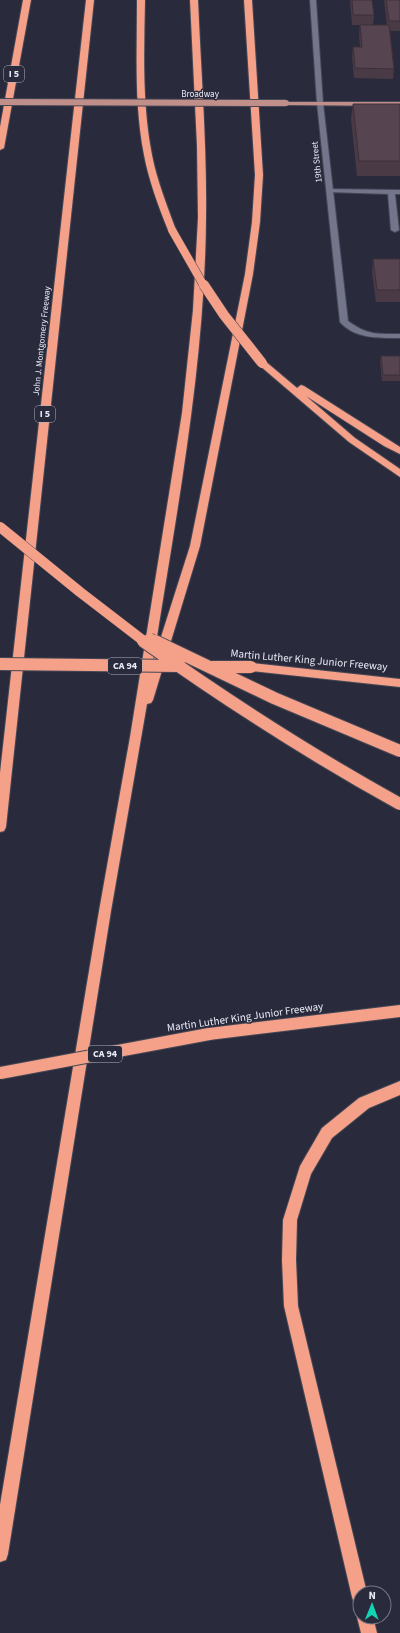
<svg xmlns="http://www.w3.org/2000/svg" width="400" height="1633" font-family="'Source Sans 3',sans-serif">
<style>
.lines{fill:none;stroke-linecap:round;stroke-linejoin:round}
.service-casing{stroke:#464756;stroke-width:2}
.minor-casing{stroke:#464756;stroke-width:2}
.primary-casing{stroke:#464756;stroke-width:2}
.motorway-casing{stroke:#464756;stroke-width:2}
.service{fill:#73758a;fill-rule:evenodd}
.minor{fill:#73758a;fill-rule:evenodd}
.primary{fill:#c18f89;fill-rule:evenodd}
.motorway{fill:#f5a088;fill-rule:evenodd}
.primary-bridge-casing{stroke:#464756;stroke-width:8;stroke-linecap:butt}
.motorway-bridge-far2-casing{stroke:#464756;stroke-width:9;stroke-linecap:butt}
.motorway-bridge-far1-casing{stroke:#464756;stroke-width:11;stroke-linecap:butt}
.motorway-bridge-casing{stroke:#464756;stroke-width:14;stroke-linecap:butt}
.primary-bridge{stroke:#c18f89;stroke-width:6}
.motorway-bridge-far2{stroke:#f5a088;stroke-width:8}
.motorway-bridge-far1{stroke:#f5a088;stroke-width:10}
.motorway-bridge{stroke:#f5a088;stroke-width:12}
.wall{fill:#4a3a46}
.building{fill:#564451;stroke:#3c3039}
.labels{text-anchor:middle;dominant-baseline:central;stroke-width:3;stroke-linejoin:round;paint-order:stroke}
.far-street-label{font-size:9px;fill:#e9eaf6;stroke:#292b3c}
.shield{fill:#292b3c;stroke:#afb1be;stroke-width:1}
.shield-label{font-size:10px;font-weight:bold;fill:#e9eaf6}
.street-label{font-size:11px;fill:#e9eaf6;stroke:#292b3c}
</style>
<rect width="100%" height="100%" fill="#292b3c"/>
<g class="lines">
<defs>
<path id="service" d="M330,189L400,190V194H395L399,230L395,232L391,230L388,194L328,192L327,191Z"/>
<path id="minor" d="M310,0H316L323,103L348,321C367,335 377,334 400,334V338C379,338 355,339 340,322L317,103Z"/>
<path id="primary" d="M284,102H400V106L286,105L284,104Z"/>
<path id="motorway" d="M23,0H31L4,148L0,150V127Z
M86,0H94L6,827L4,831L0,832V773Z
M137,0H145C144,52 142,104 152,155C157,181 167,205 176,230L172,233L168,230C158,205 149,181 144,155C134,104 137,52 137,0Z
M190,0H198C201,72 207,145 206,217C205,367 176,515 153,662L190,546L245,274L252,222L255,175L244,0H252L263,175L260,222L253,274L200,546L153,700L151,703L147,704L111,911L8,1554L6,1560L0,1562V1505L99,911L130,737L182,413L193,310L198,218L197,146Z
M262,360L265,361L297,388L301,385L304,386L400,447V454L384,446L306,396L355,438L400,469V477L349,442L259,365L257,363Z
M251,663L400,679V687L251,671L247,670L245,667L247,664Z
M400,1005V1017L209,1040L204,1038L202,1034L204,1030L209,1028Z
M400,1081V1095L369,1108L332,1138L311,1174L297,1220L296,1260L298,1306L367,1593H360V1605L354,1603L352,1597L284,1306L282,1260L283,1220L300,1166L322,1128L359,1098Z
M359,1611L360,1617H373L377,1633H361L357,1617Z"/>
</defs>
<use href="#service" class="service-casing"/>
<use href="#minor" class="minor-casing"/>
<use href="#primary" class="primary-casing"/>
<use href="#motorway" class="motorway-casing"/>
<use href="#service" class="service"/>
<use href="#minor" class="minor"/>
<use href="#primary" class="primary"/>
<use href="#motorway" class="motorway"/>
<defs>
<path id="primary-bridge" d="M0,102L286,103"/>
<path id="motorway-bridge-far2" d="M172,230L204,286"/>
<path id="motorway-bridge-far1" d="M204,285L224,315L262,363
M0,527L80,592L145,642
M150,638L157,642"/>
<path id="motorway-bridge" d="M143,641C226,700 311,755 400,804
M155,641L274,698L400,751
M0,664L180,666
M212,667H251
M0,1073L209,1034"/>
</defs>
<use href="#primary-bridge" class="primary-bridge-casing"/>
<use href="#motorway-bridge-far2" class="motorway-bridge-far2-casing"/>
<use href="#motorway-bridge-far1" class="motorway-bridge-far1-casing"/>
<use href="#motorway-bridge" class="motorway-bridge-casing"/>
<use href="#primary-bridge" class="primary-bridge"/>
<use href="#motorway-bridge-far2" class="motorway-bridge-far2"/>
<use href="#motorway-bridge-far1" class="motorway-bridge-far1"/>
<use href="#motorway-bridge" class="motorway-bridge"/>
</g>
<path class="wall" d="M350,0H372L374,15L373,25H352Z
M384,0H400V31H390L394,69L393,79L354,78L352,57L353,47H360L359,35L360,25H387Z
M353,104H400V176H357L351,119Z
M373,259H400V302H376L372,272Z
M381,356H400V381H382L380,362Z"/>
<path class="building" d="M352,0H372L374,15H353Z
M386,0H400V21H389Z
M360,25H389L394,69L355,68L353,47H362Z
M353,104H400V161H359Z
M373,259H400V290H377Z
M381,356H400V375H383Z"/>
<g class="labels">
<g class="far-street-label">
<text x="200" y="94">Broadway</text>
<text transform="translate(317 162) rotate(-96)">19th Street</text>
<text transform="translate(42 341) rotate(-84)">John J. Montgomery Freeway</text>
</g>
<g class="shield">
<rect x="4" y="66" width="20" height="16" rx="3"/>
<rect x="35" y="406" width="20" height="16" rx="3"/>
<rect x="108" y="658" width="34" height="16" rx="3"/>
<rect x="88" y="1046" width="34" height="16" rx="3"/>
</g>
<g class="shield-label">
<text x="14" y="74">I 5</text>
<text x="45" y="414">I 5</text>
<text x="125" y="666">CA 94</text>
<text x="105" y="1054">CA 94</text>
</g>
<g class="street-label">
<text transform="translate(309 660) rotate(5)">Martin Luther King Junior Freeway</text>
<text transform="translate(245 1017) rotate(-8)">Martin Luther King Junior Freeway</text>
</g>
</g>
<g transform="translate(372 1605) rotate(1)"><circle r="19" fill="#292b3c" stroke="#767786"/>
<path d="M0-3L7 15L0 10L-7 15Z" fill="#10d5b4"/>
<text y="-6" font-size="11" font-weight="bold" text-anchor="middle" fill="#e9eaf6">N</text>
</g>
</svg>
